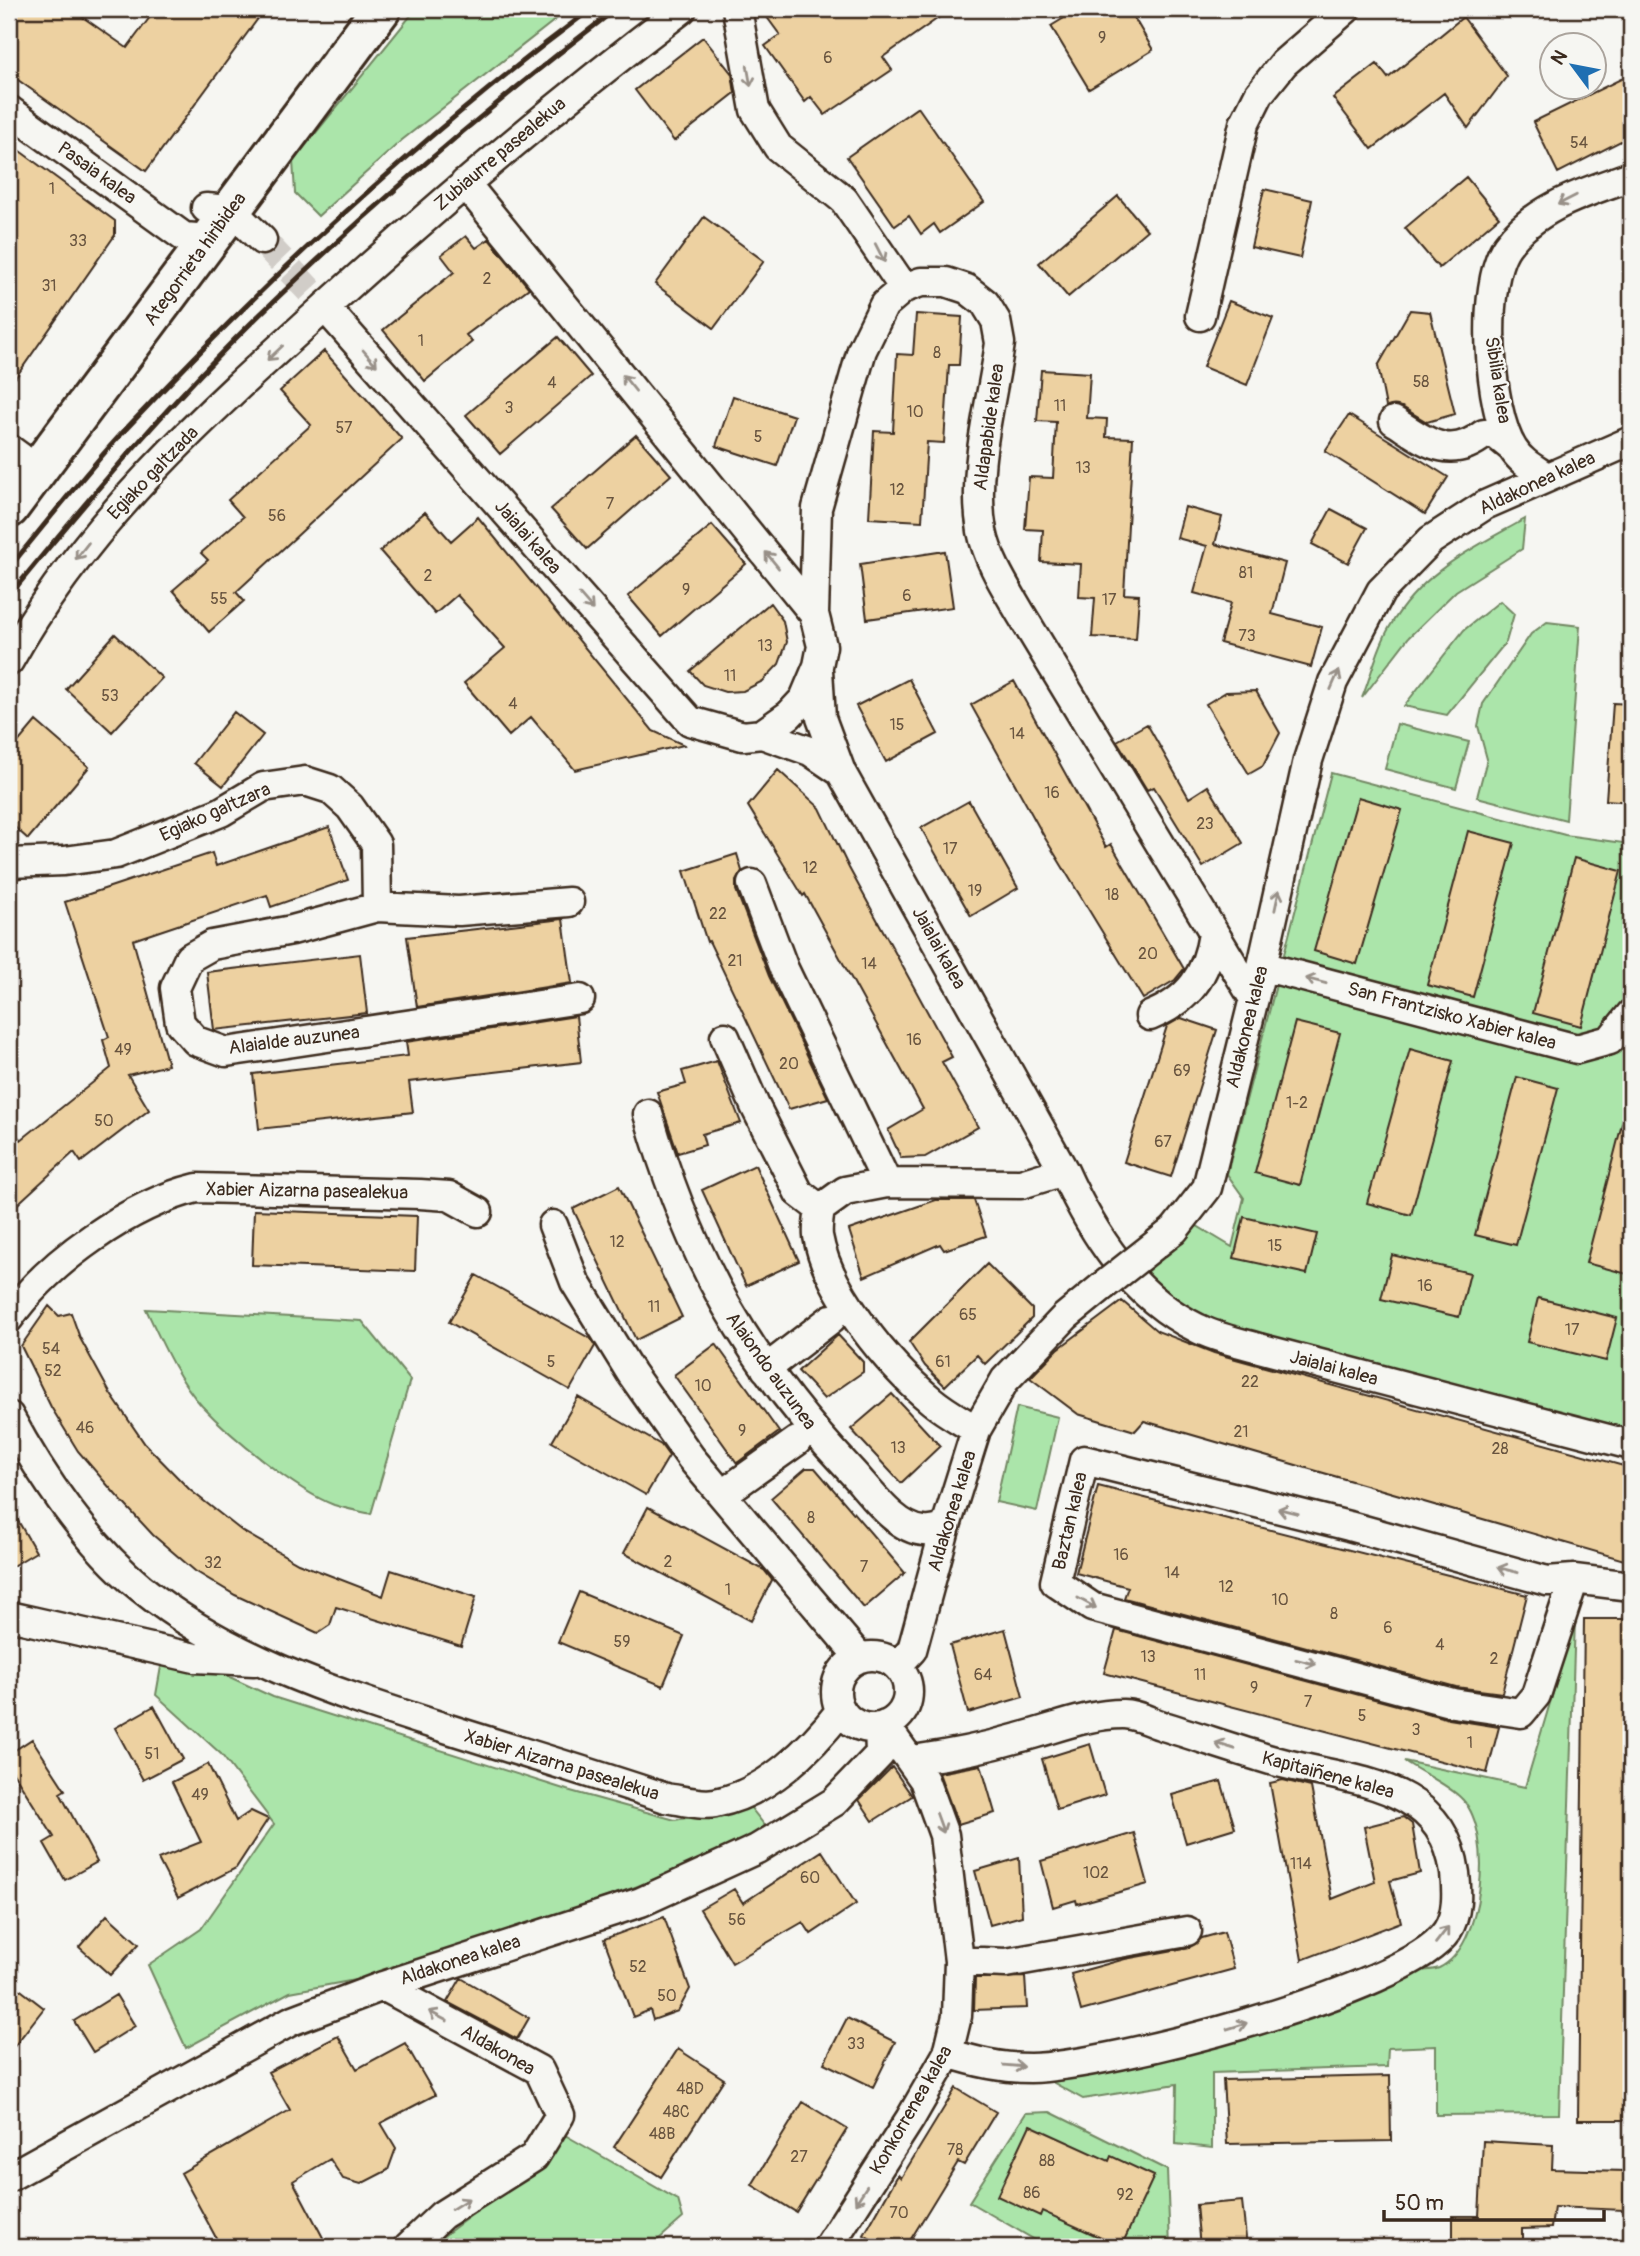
<svg xmlns="http://www.w3.org/2000/svg" width="1640" height="2256" font-family="Pangolin,sans-serif">
<style>
.green{fill:#abe5aa;stroke:#738864;stroke-width:2}
.building{fill:#edd1a1;stroke:#3b2a1e;stroke-width:2}
.lines{fill:none;stroke-linecap:round;stroke-linejoin:round}
.minor-tunnel{stroke:#d1cdc8;stroke-width:28;stroke-dasharray:28 14;stroke-linecap:butt}
.minor-casing{stroke:#3b2a1e;stroke-width:33}
.secondary-casing{stroke:#3b2a1e;stroke-width:44}
.minor{stroke:#f6f6f2;stroke-width:28}
.secondary{stroke:#f6f6f2;stroke-width:38}
.rail{stroke:#3b2a1e;stroke-width:5}
.minor-bridge-casing{stroke:#3b2a1e;stroke-width:33;stroke-linecap:butt}
.minor-bridge{stroke:#f6f6f2;stroke-width:28}
.oneway{stroke:#989088}
.labels{text-anchor:middle;dominant-baseline:central;stroke-width:5;stroke-linejoin:round;paint-order:stroke}
.number-label{font-size:16px;fill:#68543f}
.street-label{font-size:19px;fill:#3b2a1e;stroke:#f6f6f2}
</style>
<rect width="100%" height="100%" fill="#f6f6f2"/>
<filter id="ink" filterUnits="userSpaceOnUse"><feTurbulence type="fractalNoise" baseFrequency=".0143" numOctaves="2"/><feDisplacementMap in="SourceGraphic" scale="14" xChannelSelector="R" yChannelSelector="G"/><feConvolveMatrix kernelMatrix="1 2 1 2 8 2 1 2 1" color-interpolation-filters="sRGB"/></filter>
<g filter="url(#ink)">
<path class="green" d="M416,9H569L402,140L318,216L295,193L293,161Z
M1525,519L1522,549L1456,591L1409,637L1362,698C1371,676 1377,649 1389,628C1422,571 1470,550 1525,519Z
M1500,601L1514,614L1506,642L1447,715L1404,706L1464,630Z
M1547,622L1580,626L1566,820L1477,797L1487,759L1478,726L1483,704L1531,634Z
M1397,724L1469,742L1456,788L1385,769Z
M1331,773L1565,835L1631,844V1431L1224,1324L1181,1304L1144,1274L1197,1226L1232,1247L1244,1198L1227,1174Z
M146,1309L362,1321L410,1380L371,1514C359,1511 346,1509 334,1505C295,1490 231,1437 202,1406C177,1378 162,1343 146,1309Z
M1017,1407L1058,1417L1037,1511L996,1502Z
M1575,1619L1559,2114L1436,2115V2046L1388,2048L1387,2067L1212,2073V2148L1176,2144L1177,2084L1083,2099L1047,2079L1412,1971C1420,1970 1432,1971 1439,1968C1484,1947 1494,1834 1463,1800C1451,1786 1420,1772 1404,1761L1525,1787Z
M162,1661L221,1673L273,1697L567,1790L675,1820L714,1813L746,1802L766,1827L725,1849L638,1886L481,1942L366,1978L290,1992L186,2048L148,1965L201,1929L274,1824L221,1754L156,1695Z
M1050,2112L1167,2170L1170,2247H1055L1037,2241L969,2202L1026,2113Z
M565,2135L678,2200L683,2218L650,2247H429L538,2165Z"/>
<path class="building" d="M9,9H71L127,48L156,9H265L146,171L11,75Z
M761,9H951L883,57L892,70L825,115L811,97L805,102L765,46L780,35Z
M1079,9H1129L1153,50L1089,89L1051,26Z
M1463,17L1507,76L1468,128L1444,93L1372,149L1333,98L1377,64L1388,78Z
M703,37L732,74L735,93L674,141L635,90Z
M1631,74V136L1558,173L1533,122Z
M918,107L984,202L940,233L934,224L921,234L909,216L895,226L847,157Z
M9,143L115,221V235L9,387Z
M1466,177L1499,217L1439,268L1405,228Z
M1264,189L1312,200L1300,258L1251,247Z
M1118,196L1147,230L1068,297L1039,263Z
M704,217L764,261L714,328L655,284Z
M466,236L476,248L489,239L529,288L466,335L472,342L425,381L383,330L454,272L441,255Z
M1229,301L1273,318L1247,385L1203,367Z
M1410,310L1430,312L1455,414L1427,422L1402,407H1386L1378,366Z
M916,314L962,317L959,365H949L944,443L927,442L922,521L869,518L874,431L893,432L897,354L913,355Z
M558,337L591,376L500,454L466,415Z
M324,351L402,439L236,592L244,601L209,632L173,590L208,560L201,553L243,517L228,500L311,425L280,391Z
M1041,370L1090,373L1087,418L1107,419L1106,437L1133,438L1124,594L1139,595L1136,639L1092,637L1095,598L1079,597L1081,564L1041,562L1043,530L1025,529L1029,477L1053,478L1056,422L1037,421Z
M733,396L794,416L777,466L716,446Z
M1349,415L1448,477L1425,514L1325,451Z
M636,435L671,475L587,549L551,509Z
M1185,507L1222,517L1215,544L1285,563L1272,614L1322,627L1311,667L1220,643L1231,603L1194,593L1207,546L1177,538Z
M1331,509L1367,528L1348,563L1312,544Z
M425,512L451,541L478,517L653,731L684,745L575,770L531,717L509,736L464,683L505,648L457,595L435,614L380,551Z
M712,525L746,564L662,636L628,596Z
M945,551L953,607L867,619L860,564Z
M770,603L783,621L787,642L779,664L763,681L743,691L725,692L703,685L690,671Z
M115,634L162,678L112,732L66,689Z
M909,679L938,734L886,762L856,706Z
M1014,681L1106,847L1111,844L1184,969L1175,980L1143,999L1045,838L971,705Z
M1256,691L1280,733L1263,766L1249,774L1206,704L1226,692Z
M1613,703L1631,704V802L1606,800Z
M234,712L263,735L223,786L194,763Z
M36,721L89,767L28,839L9,822V753Z
M1147,724L1189,798L1208,786L1243,843L1203,867L1154,787L1147,790L1117,741Z
M778,770L820,808L849,868L952,1057L942,1062L978,1127L925,1157L901,1158L888,1130L923,1109L805,894L803,896L748,806Z
M1358,797L1402,810L1357,964L1314,951Z
M969,801L1018,888L971,916L921,828Z
M329,827L348,880L271,907L267,895L133,940L168,1065L128,1075L149,1110L81,1162L74,1152L9,1212V1127L21,1140L111,1068L103,1040L109,1037L65,902L212,853L216,866Z
M1468,831L1514,843L1473,997L1427,985Z
M737,854L742,871L736,881V890L769,976L828,1098L789,1109L709,941L707,942L684,871Z
M1574,858L1621,871L1581,1026L1533,1013Z
M563,919L572,983L417,1007L407,937Z
M360,954L367,1013L214,1030L207,972Z
M576,1016L581,1062L409,1082L413,1112L259,1129L253,1074L408,1056L406,1042Z
M1181,1018L1217,1030L1171,1177L1124,1162L1167,1026Z
M1295,1022L1340,1033L1300,1185L1255,1173Z
M1410,1049L1453,1061L1411,1215L1367,1203Z
M717,1061L741,1123L702,1134L705,1145L678,1153L657,1092L686,1084L682,1071Z
M1517,1077L1558,1088L1516,1245L1475,1235Z
M1623,1120L1631,1121V1275L1586,1263Z
M755,1165L799,1261L746,1286L702,1190Z
M619,1186L682,1317L636,1340L573,1209Z
M936,1200H974L986,1236L944,1250L940,1244L864,1277L849,1230Z
M254,1210L417,1216L415,1271L252,1265Z
M1244,1217L1317,1234L1307,1274L1234,1258Z
M1392,1255L1470,1273L1459,1317L1381,1299Z
M987,1264L1032,1309V1318L985,1364L977,1355L945,1386L925,1366L909,1342Z
M476,1275L591,1339L595,1346L570,1390L449,1322Z
M1538,1298L1617,1318L1606,1361L1527,1342Z
M1122,1301L1157,1331L1214,1353L1631,1468V1562L1144,1421L1135,1431L1078,1414L1030,1378L1058,1349Z
M49,1306L59,1316L71,1313L80,1338L110,1393L145,1444L190,1490L242,1531L298,1563L383,1596L391,1570L476,1597L461,1646L336,1607L330,1625L318,1633L235,1595L195,1571L153,1535L116,1495L78,1451L51,1407L21,1346Z
M838,1335L863,1362V1372L824,1399L798,1371Z
M716,1344L779,1432L737,1463L674,1375Z
M892,1394L940,1446L901,1483L851,1429Z
M578,1397L661,1445L669,1456L646,1495L552,1442Z
M806,1468H815L905,1573L864,1608L771,1498Z
M1098,1486L1527,1595L1502,1693L1456,1687L1124,1598L1128,1587L1076,1573Z
M9,1505L36,1552L9,1568Z
M648,1507L764,1570L772,1580L751,1621L624,1553Z
M579,1592L684,1636L663,1686L558,1642Z
M1584,1619H1631V2120H1578Z
M1005,1629L1023,1697L968,1713L950,1645Z
M1116,1630L1449,1719L1499,1727L1487,1773L1104,1673Z
M154,1706L183,1759L143,1780L115,1728Z
M32,1739L65,1790L60,1793L97,1862L65,1880L44,1843L54,1837L9,1766V1754Z
M1090,1744L1105,1795L1057,1810L1042,1759Z
M208,1764L236,1821L251,1811L268,1819L236,1868L178,1898L158,1859L201,1842L172,1782Z
M981,1765L995,1813L958,1824L939,1773Z
M892,1767L912,1796L873,1821L859,1800Z
M1283,1780L1311,1787L1332,1899L1375,1882L1364,1827L1403,1817L1412,1824L1420,1873L1390,1881L1401,1922L1302,1960L1270,1783Z
M1221,1781L1235,1828L1186,1843L1172,1795Z
M1134,1833L1148,1884L1077,1904L1076,1900L1053,1907L1041,1861Z
M822,1851L856,1904L811,1934L803,1922L732,1963L700,1909L734,1889L743,1903Z
M1019,1858L1022,1916L990,1925L975,1871Z
M107,1915L139,1944L110,1975L79,1947Z
M664,1917L690,1989L678,2011L653,2020L650,2010L633,2017L604,1939Z
M1224,1932L1234,1969L1081,2011L1071,1974L1125,1959L1190,1947L1202,1938Z
M1025,1977L1027,2008L974,2010L975,1978Z
M461,1978L529,2018L517,2039L447,2002Z
M9,1981L44,2008L9,2053Z
M116,1995L135,2026L93,2052L74,2021Z
M847,2018L895,2042L873,2087L824,2063Z
M338,2036L357,2069L405,2043L435,2095L381,2123L396,2148L388,2170L361,2184L343,2179L330,2159L293,2181L328,2247H221L181,2173L290,2110L268,2072Z
M678,2049L724,2079L661,2177L614,2147Z
M1390,2076L1391,2141L1227,2144L1223,2080Z
M956,2088L996,2112L964,2165L958,2162L906,2247H885L864,2235L898,2175L901,2178Z
M803,2102L847,2129L796,2212L752,2185Z
M1030,2125L1109,2161L1111,2156L1154,2176L1121,2247L1042,2211L1040,2216L997,2196Z
M1483,2141L1553,2145L1552,2169L1625,2171L1624,2210L1554,2207L1551,2228L1522,2229V2247H1453V2216H1479Z
M1242,2201L1247,2247H1200L1196,2205Z"/>
<g class="lines">
<path class="minor-tunnel" d="M262,240L325,307"/>
<defs>
<path id="minor" d="M737,9L755,110L778,147L844,200L904,288
M9,110L184,237L209,239
M465,183L814,614
M206,208L231,210L262,240
M325,307L690,721L743,736L762,734L810,751L841,772L1064,1171C1093,1235 1132,1296 1197,1328C1216,1338 1239,1342 1259,1348L1631,1445
M1200,316L1244,124L1259,94L1284,63L1346,9
M1394,421C1426,441 1449,462 1484,434H1495L1511,447
M9,449L20,457
M1545,476C1533,468 1521,462 1513,449C1488,411 1480,284 1507,246C1536,206 1587,192 1631,176
M9,661C86,522 207,413 324,308C440,203 558,103 682,9
M818,670L821,718L841,772
M762,734L789,715L804,699L818,666L822,646L814,614L817,508L862,350L884,305L904,288L921,282H946L967,289L985,303L996,321L1000,343C992,402 971,470 982,531C988,561 1006,588 1021,614L1254,999
M9,863L64,861L116,854L221,812L263,787L305,781L330,789L350,807L376,844L377,907
M752,884L784,969L887,1183
M569,902L459,911L377,907L292,930L212,945L189,958L175,988L180,1023L196,1041L226,1052L580,999
M1262,966L1577,1049L1610,1040L1631,1014
M1150,1016C1189,1000 1207,975 1213,934
M725,1037L755,1106L799,1193L820,1209
M648,1114C690,1259 747,1361 851,1471C870,1491 895,1529 924,1531C930,1532 939,1529 945,1529
M553,1225L575,1282L631,1373L691,1458L860,1658
M1174,1230L1207,1188L1262,966L1308,760L1333,682L1381,591L1431,540L1485,505L1631,441
M9,1318C48,1262 130,1204 197,1188L420,1194L449,1196L478,1212
M766,1369L831,1319
M9,1416C41,1476 88,1545 141,1588C226,1657 330,1691 433,1724C511,1749 589,1772 666,1798C681,1800 701,1806 715,1803C766,1794 811,1749 841,1710
M976,1430C962,1421 945,1412 932,1401C889,1366 827,1291 818,1236C817,1227 819,1217 820,1209L845,1191L887,1183L1021,1184L1064,1171
M724,1493L797,1441
M1574,1579L1536,1695L1521,1713L1453,1703L1092,1607L1055,1582L1084,1460L1349,1526L1547,1581L1574,1579L1631,1586
M9,1616L195,1658L254,1661
M836 1692a36 36 0 1 1 72 0a36 36 0 1 1-72 0Z
M897,1666L912,1650L945,1529L976,1430L1005,1380L1065,1317L1103,1286
M913,1760C948,1755 984,1748 1018,1738C1054,1729 1087,1714 1123,1714C1136,1714 1151,1722 1163,1726C1196,1736 1228,1747 1261,1757C1336,1782 1442,1774 1455,1873C1457,1892 1458,1914 1447,1931C1408,1991 1105,2067 1030,2068C1001,2068 975,2062 948,2053
M959,1961L1006,1963L1187,1931
M383,1986L539,2070L560,2115L534,2157L442,2215L408,2247
M9,2177L291,2021L383,1986L641,1902L757,1849L834,1802L880,1754L879,1727
M828,2247L910,2119L948,2053L957,2016L959,1961L944,1835L924,1780L885,1725"/>
<path id="secondary" d="M9,508L381,9"/>
</defs>
<use href="#minor" class="minor-casing"/>
<use href="#secondary" class="secondary-casing"/>
<use href="#minor" class="minor"/>
<use href="#secondary" class="secondary"/>
<path class="rail" d="M9,568C47,522 84,474 125,430C268,277 423,134 591,9
M9,596C92,494 178,392 274,301C382,197 497,100 616,9"/>
<defs>
<path id="minor-bridge" d="M1103,1286L1174,1230"/>
</defs>
<use href="#minor-bridge" class="minor-bridge-casing"/>
<use href="#minor-bridge" class="minor-bridge"/>
</g>
<defs><path id="oneway-shaft" d="M-6 0H5M1.5-3L5.5 0L1.5 3" fill="none" stroke-width="1.6" stroke-linecap="round" stroke-linejoin="round" transform="scale(1.75)"/></defs>
<g class="oneway">
<use href="#oneway-shaft" transform="translate(749 76) rotate(80)"/>
<use href="#oneway-shaft" transform="translate(1567 200) rotate(153)"/>
<use href="#oneway-shaft" transform="translate(880 253) rotate(63)"/>
<use href="#oneway-shaft" transform="translate(275 353) rotate(137)"/>
<use href="#oneway-shaft" transform="translate(370 358) rotate(49)"/>
<use href="#oneway-shaft" transform="translate(629 383) rotate(-129)"/>
<use href="#oneway-shaft" transform="translate(82 551) rotate(128)"/>
<use href="#oneway-shaft" transform="translate(772 560) rotate(-129)"/>
<use href="#oneway-shaft" transform="translate(586 602) rotate(49)"/>
<use href="#oneway-shaft" transform="translate(1335 680) rotate(-66)"/>
<use href="#oneway-shaft" transform="translate(1277 900) rotate(-78)"/>
<use href="#oneway-shaft" transform="translate(1316 981) rotate(-165)"/>
<use href="#oneway-shaft" transform="translate(1288 1511) rotate(-166)"/>
<use href="#oneway-shaft" transform="translate(1508 1570) rotate(-165)"/>
<use href="#oneway-shaft" transform="translate(1087 1603) rotate(29)"/>
<use href="#oneway-shaft" transform="translate(1306 1662) rotate(14)"/>
<use href="#oneway-shaft" transform="translate(1225 1746) rotate(-162)"/>
<use href="#oneway-shaft" transform="translate(940 1823) rotate(70)"/>
<use href="#oneway-shaft" transform="translate(1442 1935) rotate(-52)"/>
<use href="#oneway-shaft" transform="translate(438 2016) rotate(-152)"/>
<use href="#oneway-shaft" transform="translate(1237 2026) rotate(-17)"/>
<use href="#oneway-shaft" transform="translate(1014 2066) rotate(5)"/>
<use href="#oneway-shaft" transform="translate(861 2195) rotate(123)"/>
<use href="#oneway-shaft" transform="translate(460 2204) rotate(-32)"/>
</g>
</g>
<g class="labels">
<g class="number-label">
<text x="1102" y="38">9</text>
<text x="828" y="58">6</text>
<text x="1579" y="143">54</text>
<text x="52" y="189">1</text>
<text x="78" y="241">33</text>
<text x="487" y="279">2</text>
<text x="49" y="286">31</text>
<text x="421" y="341">1</text>
<text x="937" y="353">8</text>
<text x="1421" y="382">58</text>
<text x="552" y="383">4</text>
<text x="1060" y="406">11</text>
<text x="509" y="408">3</text>
<text x="915" y="412">10</text>
<text x="344" y="428">57</text>
<text x="758" y="437">5</text>
<text x="1083" y="468">13</text>
<text x="897" y="490">12</text>
<text x="610" y="504">7</text>
<text x="277" y="516">56</text>
<text x="1246" y="573">81</text>
<text x="428" y="576">2</text>
<text x="686" y="590">9</text>
<text x="907" y="596">6</text>
<text x="219" y="599">55</text>
<text x="1109" y="600">17</text>
<text x="1247" y="636">73</text>
<text x="765" y="646">13</text>
<text x="730" y="676">11</text>
<text x="110" y="696">53</text>
<text x="513" y="704">4</text>
<text x="897" y="725">15</text>
<text x="1017" y="734">14</text>
<text x="1052" y="793">16</text>
<text x="1205" y="824">23</text>
<text x="950" y="849">17</text>
<text x="810" y="868">12</text>
<text x="975" y="891">19</text>
<text x="1112" y="895">18</text>
<text x="718" y="914">22</text>
<text x="1148" y="954">20</text>
<text x="735" y="961">21</text>
<text x="869" y="964">14</text>
<text x="914" y="1040">16</text>
<text x="123" y="1050">49</text>
<text x="789" y="1064">20</text>
<text x="1182" y="1071">69</text>
<text x="1297" y="1103">1-2</text>
<text x="104" y="1121">50</text>
<text x="1163" y="1142">67</text>
<text x="617" y="1242">12</text>
<text x="1275" y="1246">15</text>
<text x="1425" y="1286">16</text>
<text x="654" y="1307">11</text>
<text x="968" y="1315">65</text>
<text x="1572" y="1330">17</text>
<text x="51" y="1349">54</text>
<text x="551" y="1362">5</text>
<text x="943" y="1362">61</text>
<text x="53" y="1371">52</text>
<text x="1250" y="1382">22</text>
<text x="703" y="1386">10</text>
<text x="85" y="1428">46</text>
<text x="742" y="1431">9</text>
<text x="1241" y="1432">21</text>
<text x="898" y="1448">13</text>
<text x="1500" y="1449">28</text>
<text x="811" y="1518">8</text>
<text x="1121" y="1555">16</text>
<text x="668" y="1562">2</text>
<text x="213" y="1563">32</text>
<text x="864" y="1567">7</text>
<text x="1172" y="1573">14</text>
<text x="1226" y="1587">12</text>
<text x="728" y="1590">1</text>
<text x="1280" y="1600">10</text>
<text x="1334" y="1614">8</text>
<text x="1388" y="1628">6</text>
<text x="622" y="1642">59</text>
<text x="1440" y="1645">4</text>
<text x="1148" y="1657">13</text>
<text x="1494" y="1659">2</text>
<text x="983" y="1675">64</text>
<text x="1200" y="1675">11</text>
<text x="1254" y="1688">9</text>
<text x="1308" y="1702">7</text>
<text x="1362" y="1716">5</text>
<text x="1416" y="1730">3</text>
<text x="1470" y="1743">1</text>
<text x="152" y="1754">51</text>
<text x="200" y="1795">49</text>
<text x="1301" y="1864">114</text>
<text x="1096" y="1873">102</text>
<text x="810" y="1878">60</text>
<text x="737" y="1920">56</text>
<text x="638" y="1967">52</text>
<text x="667" y="1996">50</text>
<text x="856" y="2044">33</text>
<text x="690" y="2089">48D</text>
<text x="676" y="2112">48C</text>
<text x="662" y="2134">48B</text>
<text x="955" y="2150">78</text>
<text x="799" y="2157">27</text>
<text x="1047" y="2161">88</text>
<text x="1032" y="2193">86</text>
<text x="1125" y="2195">92</text>
<text x="899" y="2213">70</text>
</g>
<g class="street-label">
<text transform="translate(500 154) rotate(-40)">Zubiaurre pasealekua</text>
<text transform="translate(97 173) rotate(36)">Pasaia kalea</text>
<text transform="translate(195 259) rotate(-54)">Ategorrieta hiribidea</text>
<text transform="translate(1498 380) rotate(81)">Sibilia kalea</text>
<text transform="translate(989 427) rotate(-82)">Aldapabide kalea</text>
<text transform="translate(153 473) rotate(-46)">Egiako galtzada</text>
<text transform="translate(1537 483) rotate(-25)">Aldakonea kalea</text>
<text transform="translate(528 537) rotate(49)">Jaialai kalea</text>
<text transform="translate(215 812) rotate(-24)">Egiako galtzara</text>
<text transform="translate(939 948) rotate(61)">Jaialai kalea</text>
<text transform="translate(1452 1016) rotate(15)">San Frantzisko Xabier kalea</text>
<text transform="translate(1247 1027) rotate(-76)">Aldakonea kalea</text>
<text transform="translate(294 1040) rotate(-7)">Alaialde auzunea</text>
<text transform="translate(307 1191) rotate(1)">Xabier Aizarna pasealekua</text>
<text transform="translate(1334 1368) rotate(15)">Jaialai kalea</text>
<text transform="translate(771 1371) rotate(54)">Alaiondo auzunea</text>
<text transform="translate(952 1511) rotate(-73)">Aldakonea kalea</text>
<text transform="translate(1070 1521) rotate(-77)">Baztan kalea</text>
<text transform="translate(562 1765) rotate(17)">Xabier Aizarna pasealekua</text>
<text transform="translate(1328 1775) rotate(15)">Kapitaiñene kalea</text>
<text transform="translate(460 1960) rotate(-18)">Aldakonea kalea</text>
<text transform="translate(498 2050) rotate(30)">Aldakonea</text>
<text transform="translate(911 2110) rotate(-60)">Konkorrenea kalea</text>
</g>
</g>
<rect width="1640" height="2256" fill="none" stroke="#f6f6f2" stroke-width="35"/>
<rect x="18" y="18" width="1605" height="2221" fill="none" stroke="#3b2a1e" stroke-width="2.5" filter="url(#ink)"/>
<g transform="translate(1573 66) rotate(302)"><circle r="33" fill="#f6f6f2" stroke="#aba49d" stroke-width="2"/>
<path d="M0-5L12 26L0 18L-12 26Z" fill="#1f6fb2"/>
<text y="-10" font-size="19" font-weight="bold" text-anchor="middle" fill="#3b2a1e">N</text>
</g>
<path d="M1384 2210v10h220v-10" fill="none" stroke="#3b2a1e" stroke-width="3.5"/>
<text x="1395" y="2210" font-size="21" fill="#3b2a1e" stroke="#f6f6f2" stroke-width="5" paint-order="stroke">50 m</text>
</svg>
